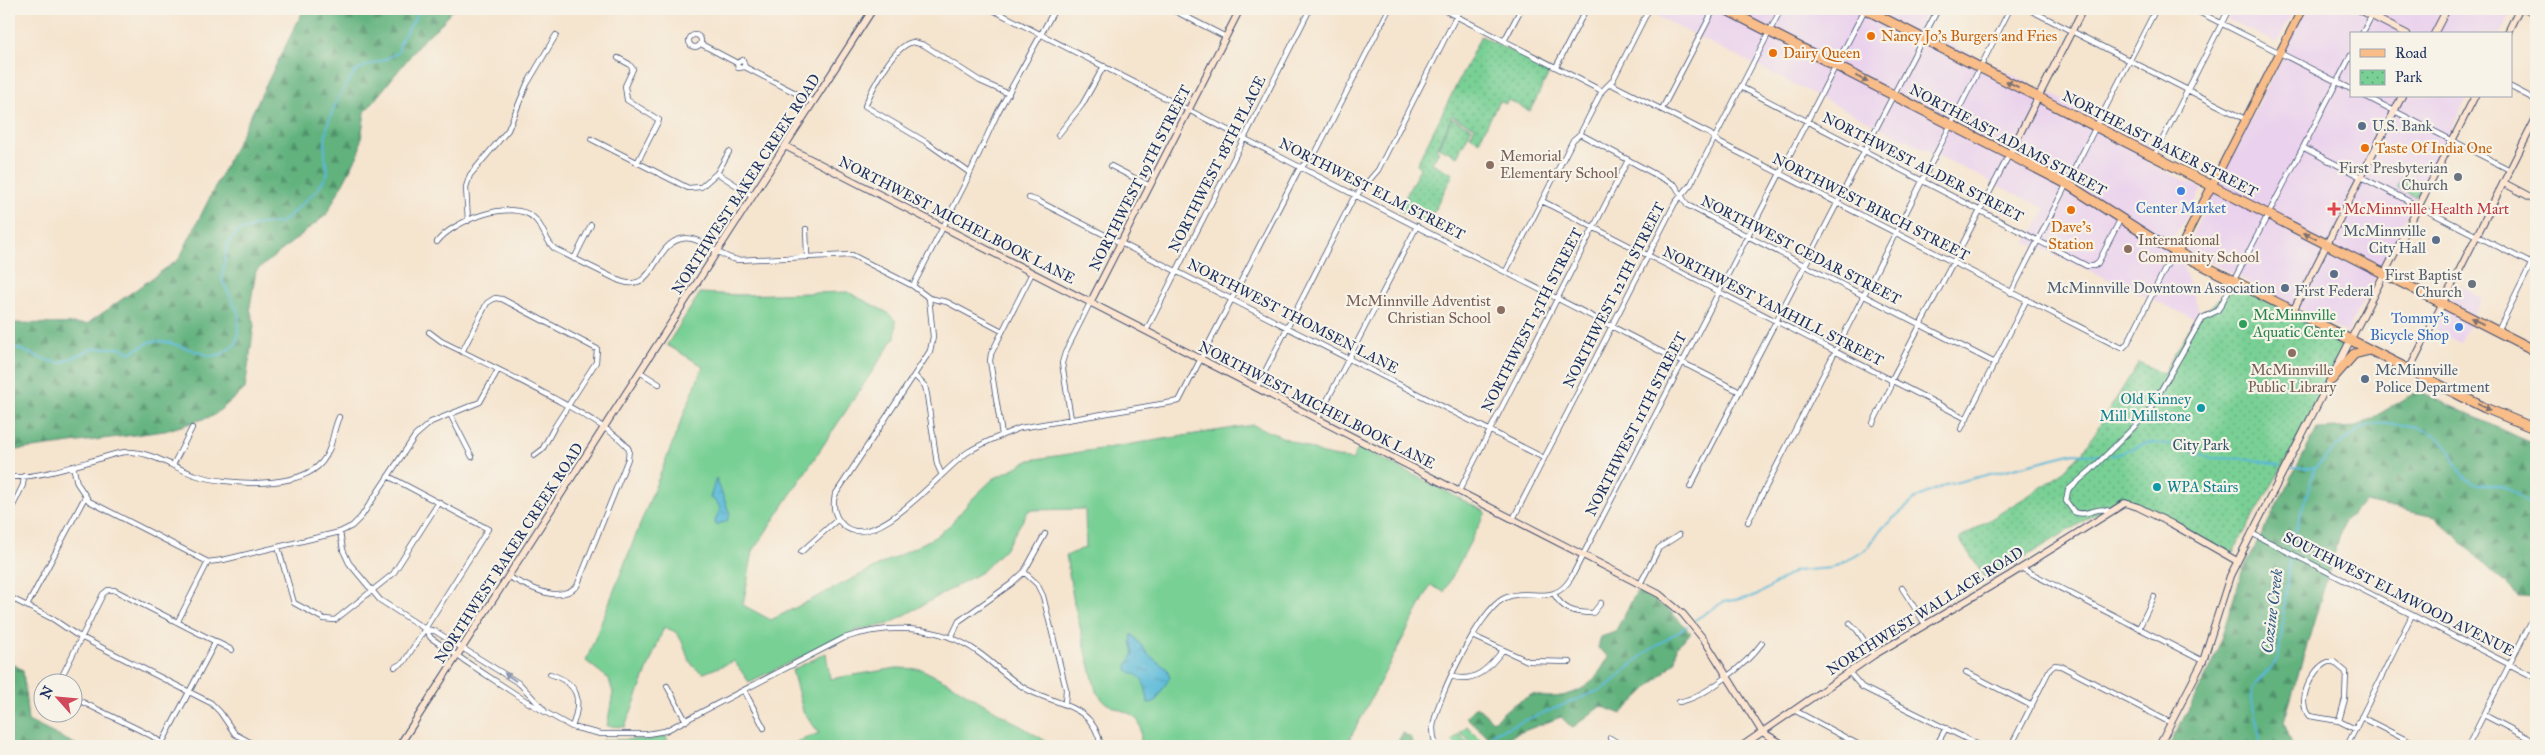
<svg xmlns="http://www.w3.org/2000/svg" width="2545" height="755" font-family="'IM FELL Great Primer',serif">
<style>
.built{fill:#ead1ed}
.grass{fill:#79d095;stroke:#4a807a}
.forest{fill:url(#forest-firs);stroke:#3e706e}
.park{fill:url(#park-dots);stroke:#4a807a}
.water{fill:url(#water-ripples);stroke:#3a749b}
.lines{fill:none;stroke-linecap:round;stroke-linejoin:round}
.stream{stroke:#59b9d8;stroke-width:2}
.street-casing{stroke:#3c4a6f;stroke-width:6}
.secondary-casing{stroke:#3c4a6f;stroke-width:8}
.primary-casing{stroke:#3c4a6f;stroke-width:9}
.highway-casing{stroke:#3c4a6f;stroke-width:11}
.street{stroke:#fff;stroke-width:4.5}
.secondary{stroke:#fce5d0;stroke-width:6}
.primary{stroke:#f8bd89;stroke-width:7}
.highway{stroke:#f8bd89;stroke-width:9}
.oneway{fill:#7e6f71}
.oneway2{fill:#8d97ae}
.food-dot{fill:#e8710a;stroke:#f7f3e8;stroke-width:2}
.service-dot{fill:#5c6f8a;stroke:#f7f3e8;stroke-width:2}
.education-dot{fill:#8d6e63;stroke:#f7f3e8;stroke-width:2}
.worship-dot{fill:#6b7280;stroke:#f7f3e8;stroke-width:2}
.shop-dot{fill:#3f7fe0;stroke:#f7f3e8;stroke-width:2}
.health-dot{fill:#e0444e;stroke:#f7f3e8;stroke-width:2}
.leisure-dot{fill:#2e9e5b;stroke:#f7f3e8;stroke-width:2}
.culture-dot{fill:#0f9aa8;stroke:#f7f3e8;stroke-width:2}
.labels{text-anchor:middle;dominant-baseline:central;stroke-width:4.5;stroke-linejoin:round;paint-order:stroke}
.food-label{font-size:15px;fill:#c56008;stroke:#f7f3e8;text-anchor:start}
.service-label{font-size:15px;fill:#4e5e75;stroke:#f7f3e8;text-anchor:start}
.street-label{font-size:15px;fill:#1b2f5e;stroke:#f7f3e8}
.education-label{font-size:15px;fill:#785e54;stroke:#f7f3e8;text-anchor:start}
.worship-label{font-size:15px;fill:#5b616d;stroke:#f7f3e8;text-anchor:end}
.shop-label{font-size:15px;fill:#366cbe;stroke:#f7f3e8}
.health-label{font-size:15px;fill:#be3a42;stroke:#f7f3e8;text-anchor:start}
.leisure-label{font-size:15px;fill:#27864d;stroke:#f7f3e8;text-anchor:start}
.culture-label{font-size:15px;fill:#0d838f;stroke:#f7f3e8;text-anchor:end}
.park-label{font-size:15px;fill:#32576c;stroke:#f7f3e8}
.water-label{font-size:16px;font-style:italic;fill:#2e5883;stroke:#f7f3e8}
</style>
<defs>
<pattern id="forest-firs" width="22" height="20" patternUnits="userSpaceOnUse" patternTransform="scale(1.25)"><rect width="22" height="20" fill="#62b27e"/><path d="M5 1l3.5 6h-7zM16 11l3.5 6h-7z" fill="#50916a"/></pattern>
<pattern id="park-dots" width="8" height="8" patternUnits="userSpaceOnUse" patternTransform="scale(1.25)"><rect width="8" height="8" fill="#79d095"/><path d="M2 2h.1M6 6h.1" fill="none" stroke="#62a97d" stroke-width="1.8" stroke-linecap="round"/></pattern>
<pattern id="water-ripples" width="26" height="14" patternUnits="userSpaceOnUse" patternTransform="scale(1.25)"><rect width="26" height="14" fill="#59b9d8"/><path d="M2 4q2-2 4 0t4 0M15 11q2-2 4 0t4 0" fill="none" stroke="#4997b2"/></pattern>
</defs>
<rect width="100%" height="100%" fill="#f7f3e8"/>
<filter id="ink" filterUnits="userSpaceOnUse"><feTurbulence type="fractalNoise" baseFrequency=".02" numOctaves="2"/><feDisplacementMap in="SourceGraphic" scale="10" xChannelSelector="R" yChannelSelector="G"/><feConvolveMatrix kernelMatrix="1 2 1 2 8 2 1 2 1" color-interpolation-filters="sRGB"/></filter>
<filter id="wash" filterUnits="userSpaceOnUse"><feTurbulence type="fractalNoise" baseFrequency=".0096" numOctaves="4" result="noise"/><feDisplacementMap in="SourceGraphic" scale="20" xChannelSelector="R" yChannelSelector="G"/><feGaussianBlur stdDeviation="1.12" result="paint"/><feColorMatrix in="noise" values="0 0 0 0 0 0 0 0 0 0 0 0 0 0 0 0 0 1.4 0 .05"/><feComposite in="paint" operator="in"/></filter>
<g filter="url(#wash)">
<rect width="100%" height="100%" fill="#f5e4ce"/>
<path class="built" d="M1642,9H1929L1919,28L2155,146L2148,163L2202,189L2173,239L2200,313L2195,319L2027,242L2046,209Z
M2233,9H2294L2277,43L2227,19Z
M2306,9H2513L2500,34H2351V96H2468L2347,333L2185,249Z
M2458,285L2482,298L2460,343L2435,330Z"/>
<path class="grass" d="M2403,176L2422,186L2416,197L2397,188Z
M848,292L888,313L896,321L895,337L753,551L743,605L771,620L935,537L950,525L972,499L993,479L1030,460L1253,425L1323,454L1352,460L1359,447L1486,512L1444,592L1431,585L1346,746H1140C1145,710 1130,717 1106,703C1102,700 1099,695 1096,691L1074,603L1066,556L1086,547L1085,509L1029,510L1005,549L983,571L889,624L858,630L749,682L734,661L704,673C682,664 689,645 675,632C673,630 667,629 664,627L625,727L607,726L613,693L609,679L586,661L703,366L667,345L700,293L738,295Z
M826,653L830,679L897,668L921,669L949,683L1054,746H787L819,733L803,711L792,670Z
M1467,726L1481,740L1475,746L1460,732Z
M1459,734L1470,746H1457L1452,741Z
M666,736L669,744L679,746H602L603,740L649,739Z"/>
<path class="forest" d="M304,9H453L442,23L423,40L365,112L359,153L326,215L256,271L250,307L254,326L245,389L213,416L165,431L9,451V323L87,324L179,259Z
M2418,391L2536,445V598L2519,597L2435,517L2365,502L2344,521L2284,722L2293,746H2169L2214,661L2242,572L2317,429L2357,427Z
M1638,589L1668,609L1691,633L1677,646L1675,662L1621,714L1601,706L1572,728L1561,717L1492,743L1491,746H1479L1488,737L1466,717L1476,706L1493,721L1511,706L1533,694C1552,701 1579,695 1593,680C1599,674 1604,664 1609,657L1598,648L1601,637L1615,632Z
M9,662L23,670L28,721L79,746H9Z
M1403,733L1410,737L1414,746H1395Z"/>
<path class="park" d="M1481,36L1550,71L1530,111L1508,100L1506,104L1499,101L1479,141L1470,136L1475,127L1452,116L1436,149L1439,151L1432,163L1453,174L1427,225L1399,210L1420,168L1417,164Z
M1452,118L1472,128L1457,156L1438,147Z
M2235,282L2351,340L2316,409L2233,552L2221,549L2130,500H2118L1987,580L1959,539L2053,480L2083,452L2139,362L2163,374L2195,319L2200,313L2209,308Z"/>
<path class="water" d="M716,478L730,514L727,521L716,525L715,521L720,509L717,502L710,498Z
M1132,634L1149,655L1167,669L1170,677L1155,702L1148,703C1146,687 1144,675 1127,671V666L1134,653L1131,642Z"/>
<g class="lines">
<path class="stream" d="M9,345L46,360L61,363L94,348H123L130,353L152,341L167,342L211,356L222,354L237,343L239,314L222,280L227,245L239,231L260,224L281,223L317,190L328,173C319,140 329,111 347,84C350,79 354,71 359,69C372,63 387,61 398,52L401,40L421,9
M2111,456L2148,443L2168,444L2211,458L2250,459L2280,466
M2290,468H2315
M2290,548L2315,468C2326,455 2350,435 2365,427C2384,419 2423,426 2439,438C2453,448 2454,471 2469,481C2478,487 2486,483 2495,485C2512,487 2525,501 2536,512
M1695,620L1723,602L1756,596L1795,571L1832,568L1857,555L1867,549L1880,530L1918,497L1946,485L2074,453L2100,455
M1486,746L1494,733L1605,688L1644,654L1687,626
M2260,746C2261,729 2250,707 2252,692C2253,680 2275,670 2279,655L2290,558"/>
</g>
</g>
<g filter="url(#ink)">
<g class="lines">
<defs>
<path id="street" d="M991,9L1740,392
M1171,9L1226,37
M1442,9L1602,91
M2028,9L2245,119
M2193,9L2351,89
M2524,9L2536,15
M2362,34L2375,9
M689 41a6 6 0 1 1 12 0a6 6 0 1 1-12 0Z
M1504,41L1521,9
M701,44L737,63
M618,58L629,64L633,69L625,86L627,100L659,120L637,163
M745,67L738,68L737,63L743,60L745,67L813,102
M1556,67L1586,9
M1611,84L1710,134L1720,143L2119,347L2123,348L2127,344L2171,257L2178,252
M1741,87L2087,266H2094L2098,263L2121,218
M2511,87L2536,100
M2365,96L2510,170
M1662,109L1714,9
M1580,134L1675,185L1687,205L1995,363
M1058,135L1082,105L1104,66
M591,139L688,188L701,187L717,173L753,196
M2304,148L2536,266
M2154,156L2229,9
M1111,166L1150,186
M717,173L729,152
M970,173L926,142L865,106C872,89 894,45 913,42L924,45L980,81L1009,94
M1029,198L1038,201L1544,458
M1542,201L1967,419
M468,221L466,187L470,175L508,130L527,84L556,35
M806,229L807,256
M437,242C452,221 512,198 534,218C544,227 545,241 555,249L620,281C655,294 653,245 681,239C700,234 719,258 738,260L852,255L913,286L929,298L947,302L1002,331
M574,259L591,225
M1506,271L1573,140L1580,134L1602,91L1613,80L1649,9
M913,286L964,186L998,112L1055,9
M2011,293L2156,9
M929,298L933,337L930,351L835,495C832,507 834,517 844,526C877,553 942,469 968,452C984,442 1002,435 1020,428L1179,401L1298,171L1317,150L1389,9
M1146,331L1310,9
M2498,331L2536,254
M429,332L441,341C472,357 620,426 629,450L628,459L577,586C556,605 530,586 508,577
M462,352L487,303L495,298L502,299L597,349L596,362L555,426L542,450L534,456
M640,372L659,384
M915,376L925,386L927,395L937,464L941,473
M1257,387L1353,199L1378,170L1460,9
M450,414L472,457
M1318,418L1417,226
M1071,419L1062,363L1065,353L1090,303
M1873,423L1891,387V381L2009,155
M1961,429L2027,299
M1002,435L990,361L991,354L1032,273
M173,465L192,428
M73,466L77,483L89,501L208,562L223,560L340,532L352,526L361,517L415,436L431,422L480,402L498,370
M388,476L488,529L404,662L395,667
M9,477C38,478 70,467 98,459C108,456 120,451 131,452C153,453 175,468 195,475C227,485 299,490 322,462C333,449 332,432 339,417
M1690,487L1938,9
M1459,491L1628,160
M2111,512C2099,504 2087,518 2074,512L2066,501L2068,490L2091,470L2148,413L2202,318L2217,311L2221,305L2351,55
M9,514L23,485L24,476
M1513,519L1675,203L1691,184L1781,9
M1748,522L2010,9
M340,532L343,550L349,563L380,600L425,629L431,638L465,661L529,703L572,727L601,734H647L665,731L844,638C888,624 940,624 979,653C996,665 1009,680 1028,690C1060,706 1093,704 1101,746
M2251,533L2536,678
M278,547L294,603L324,619L335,620L393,574L439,502
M801,552L838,519
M2021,568L2203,661
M1024,572L1037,584L1043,596L1066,689L1065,704
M1640,584L1659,548L1679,535
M1902,588L1925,624
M1554,594C1563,610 1574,613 1593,613L1601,603
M9,597L53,619L75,634L211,703L220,712L235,734L257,746
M27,606L85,497
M178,621L208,562
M1850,623L1857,630L1874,655
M2139,628L2154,597
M426,629L435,631L520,684L544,710
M1473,636L1528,661L1570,662
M951,638L959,621L1011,584L1024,572L1045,534
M2328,662H2334L2346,672L2345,699L2339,721L2309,716C2296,701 2312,668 2328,662Z
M1848,671L1862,687L1981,746
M1966,672L2032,706
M550,674C580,684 582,700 572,727
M1451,676C1475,684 1489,668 1503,650
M59,682L103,594L108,590H114L232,650
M667,686L686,721
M744,690L764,728
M72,697L152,736L165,746
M1679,702C1705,697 1746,665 1762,643
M1794,710L1861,746
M2484,715L2536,742
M2361,717L2418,746
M2339,721L2355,729
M1610,738L1623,746
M162,743L216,641
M1436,746C1434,740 1433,734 1433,728C1435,701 1479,612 1503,599C1529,585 1552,609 1571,578L1865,9
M1936,746L1946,728
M2011,746L2050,669L2055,665L2061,666L2171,723
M2347,746L2412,615
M2468,746L2535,614"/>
<path id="secondary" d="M2358,9L2407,34
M2434,34L2447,9
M2507,34L2519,9
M785,146L1659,594L1683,614L1705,641L1762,732L1786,746
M2009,155L2083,9
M2504,183L2536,200
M1090,303L1240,9
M2293,311L2402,96
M2409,370L2536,118
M399,746L873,9
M1742,746L1874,655L2010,575L2125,503L2138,507L2172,524L2237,561
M2159,746L2203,661L2230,576L2475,96"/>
<path id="primary" d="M2178,252L2302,9"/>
<path id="highway" d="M1725,9L2067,184L2159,243L2485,408L2536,429
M1865,9L2536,351
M2331,380L2354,354L2370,350"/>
</defs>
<use href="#street" class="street-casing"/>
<use href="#secondary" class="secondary-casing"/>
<use href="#primary" class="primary-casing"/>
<use href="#highway" class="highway-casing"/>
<use href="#street" class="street"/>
<use href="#secondary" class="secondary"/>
<use href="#primary" class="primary"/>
<use href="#highway" class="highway"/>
</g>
<defs><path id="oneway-solid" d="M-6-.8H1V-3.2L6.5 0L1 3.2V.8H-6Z" transform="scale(1.25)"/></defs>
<g class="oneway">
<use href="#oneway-solid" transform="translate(1862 79) rotate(27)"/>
<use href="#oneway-solid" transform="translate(2012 84) rotate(-153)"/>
<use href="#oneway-solid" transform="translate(2310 236) rotate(-153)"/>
<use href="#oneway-solid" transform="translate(2477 321) rotate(-153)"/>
<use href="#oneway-solid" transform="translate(2484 407) rotate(25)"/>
</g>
<use class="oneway2" href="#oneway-solid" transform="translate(510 677) rotate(-145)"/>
</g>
<g class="food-dot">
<circle cx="1871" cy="36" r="5"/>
<circle cx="1773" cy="53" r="5"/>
<circle cx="2365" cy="148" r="5"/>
<circle cx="2071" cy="210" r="5"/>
</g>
<g class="service-dot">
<circle cx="2362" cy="126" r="5"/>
<circle cx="2436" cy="240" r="5"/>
<circle cx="2334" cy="274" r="5"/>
<circle cx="2285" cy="288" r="5"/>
<circle cx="2365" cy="379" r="5"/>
</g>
<g class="education-dot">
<circle cx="1490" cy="165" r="5"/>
<circle cx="2128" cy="249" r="5"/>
<circle cx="1501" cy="310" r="5"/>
<circle cx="2292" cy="353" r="5"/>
</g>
<g class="worship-dot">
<circle cx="2458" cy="177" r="5"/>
<circle cx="2472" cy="284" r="5"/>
</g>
<g class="shop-dot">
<circle cx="2181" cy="191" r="5"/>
<circle cx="2459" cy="327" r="5"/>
</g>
<path class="health-dot" d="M2331.5 201.5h5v5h5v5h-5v5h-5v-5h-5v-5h5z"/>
<circle class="leisure-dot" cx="2243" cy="324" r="5"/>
<g class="culture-dot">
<circle cx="2201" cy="408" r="5"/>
<circle cx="2157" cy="487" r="5"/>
</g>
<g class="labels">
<g class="food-label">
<text x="1881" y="36">Nancy Jo's Burgers and Fries</text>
<text x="1783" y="53">Dairy Queen</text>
<text x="2375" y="148">Taste Of India One</text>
<text x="2071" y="227" text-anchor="middle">Dave's<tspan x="2071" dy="17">Station</tspan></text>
</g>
<g class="service-label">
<text x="2372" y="126">U.S. Bank</text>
<text x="2426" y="231" text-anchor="end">McMinnville<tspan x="2426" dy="17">City Hall</tspan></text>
<text x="2275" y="288" text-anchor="end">McMinnville Downtown Association</text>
<text x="2334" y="291" text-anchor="middle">First Federal</text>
<text x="2375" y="370">McMinnville<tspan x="2375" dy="17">Police Department</tspan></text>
</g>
<g class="street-label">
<text transform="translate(2008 140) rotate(28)">NORTHEAST ADAMS STREET</text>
<text transform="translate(2160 144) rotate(27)">NORTHEAST BAKER STREET</text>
<text transform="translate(1217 164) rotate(-63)">NORTHWEST 18TH PLACE</text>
<text transform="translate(1923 167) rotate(27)">NORTHWEST ALDER STREET</text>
<text transform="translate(1140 178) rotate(-63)">NORTHWEST 19TH STREET</text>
<text transform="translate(746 184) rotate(-57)">NORTHWEST BAKER CREEK ROAD</text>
<text transform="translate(1372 189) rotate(27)">NORTHWEST ELM STREET</text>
<text transform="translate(1871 207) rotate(27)">NORTHWEST BIRCH STREET</text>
<text transform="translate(957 220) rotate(27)">NORTHWEST MICHELBOOK LANE</text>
<text transform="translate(1801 250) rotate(27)">NORTHWEST CEDAR STREET</text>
<text transform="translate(1614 295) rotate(-63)">NORTHWEST 12TH STREET</text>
<text transform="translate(1773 306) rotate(27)">NORTHWEST YAMHILL STREET</text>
<text transform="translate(1293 316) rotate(27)">NORTHWEST THOMSEN LANE</text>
<text transform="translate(1532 320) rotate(-63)">NORTHWEST 13TH STREET</text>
<text transform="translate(1317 405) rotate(27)">NORTHWEST MICHELBOOK LANE</text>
<text transform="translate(1636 424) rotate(-63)">NORTHWEST 11TH STREET</text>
<text transform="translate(509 553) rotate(-57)">NORTHWEST BAKER CREEK ROAD</text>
<text transform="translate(2399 594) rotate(27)">SOUTHWEST ELMWOOD AVENUE</text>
<text transform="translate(1925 611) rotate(-32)">NORTHWEST WALLACE ROAD</text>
</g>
<g class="education-label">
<text x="1500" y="156">Memorial<tspan x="1500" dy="17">Elementary School</tspan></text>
<text x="2138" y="240">International<tspan x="2138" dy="17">Community School</tspan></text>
<text x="1491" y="301" text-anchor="end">McMinnville Adventist<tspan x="1491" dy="17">Christian School</tspan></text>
<text x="2292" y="370" text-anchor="middle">McMinnville<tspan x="2292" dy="17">Public Library</tspan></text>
</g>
<g class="worship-label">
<text x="2448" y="168">First Presbyterian<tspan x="2448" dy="17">Church</tspan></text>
<text x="2462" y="275">First Baptist<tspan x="2462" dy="17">Church</tspan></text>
</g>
<g class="shop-label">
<text x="2181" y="208">Center Market</text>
<text x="2449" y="318" text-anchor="end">Tommy's<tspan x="2449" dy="17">Bicycle Shop</tspan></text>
</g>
<g class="health-label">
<text x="2344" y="209">McMinnville Health Mart</text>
</g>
<g class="leisure-label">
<text x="2253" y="315">McMinnville<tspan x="2253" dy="17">Aquatic Center</tspan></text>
</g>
<g class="culture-label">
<text x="2191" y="399">Old Kinney<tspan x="2191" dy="17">Mill Millstone</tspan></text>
<text x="2167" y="487" text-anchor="start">WPA Stairs</text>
</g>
<g class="park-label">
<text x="2201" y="445">City Park</text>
</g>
<g class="water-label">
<text transform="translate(2272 611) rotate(-83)">Cozine Creek</text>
</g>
</g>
<rect width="2545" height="755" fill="none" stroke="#f7f3e8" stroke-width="30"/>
<rect x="2350" y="32" width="162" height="65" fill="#f7f3e8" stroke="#9fa5b1"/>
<rect x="2360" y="49" width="25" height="8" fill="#f8bd89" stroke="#9fa5b1"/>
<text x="2395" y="58" font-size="15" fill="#1b2f5e">Road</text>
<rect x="2360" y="70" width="25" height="15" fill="url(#park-dots)" stroke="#9fa5b1"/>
<text x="2395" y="82" font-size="15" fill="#1b2f5e">Park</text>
<g transform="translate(58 698) rotate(297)"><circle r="24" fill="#f7f3e8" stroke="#9fa5b1"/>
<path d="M0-4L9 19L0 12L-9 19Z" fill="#d1495b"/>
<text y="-8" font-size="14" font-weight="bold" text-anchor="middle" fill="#1b2f5e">N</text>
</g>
</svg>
